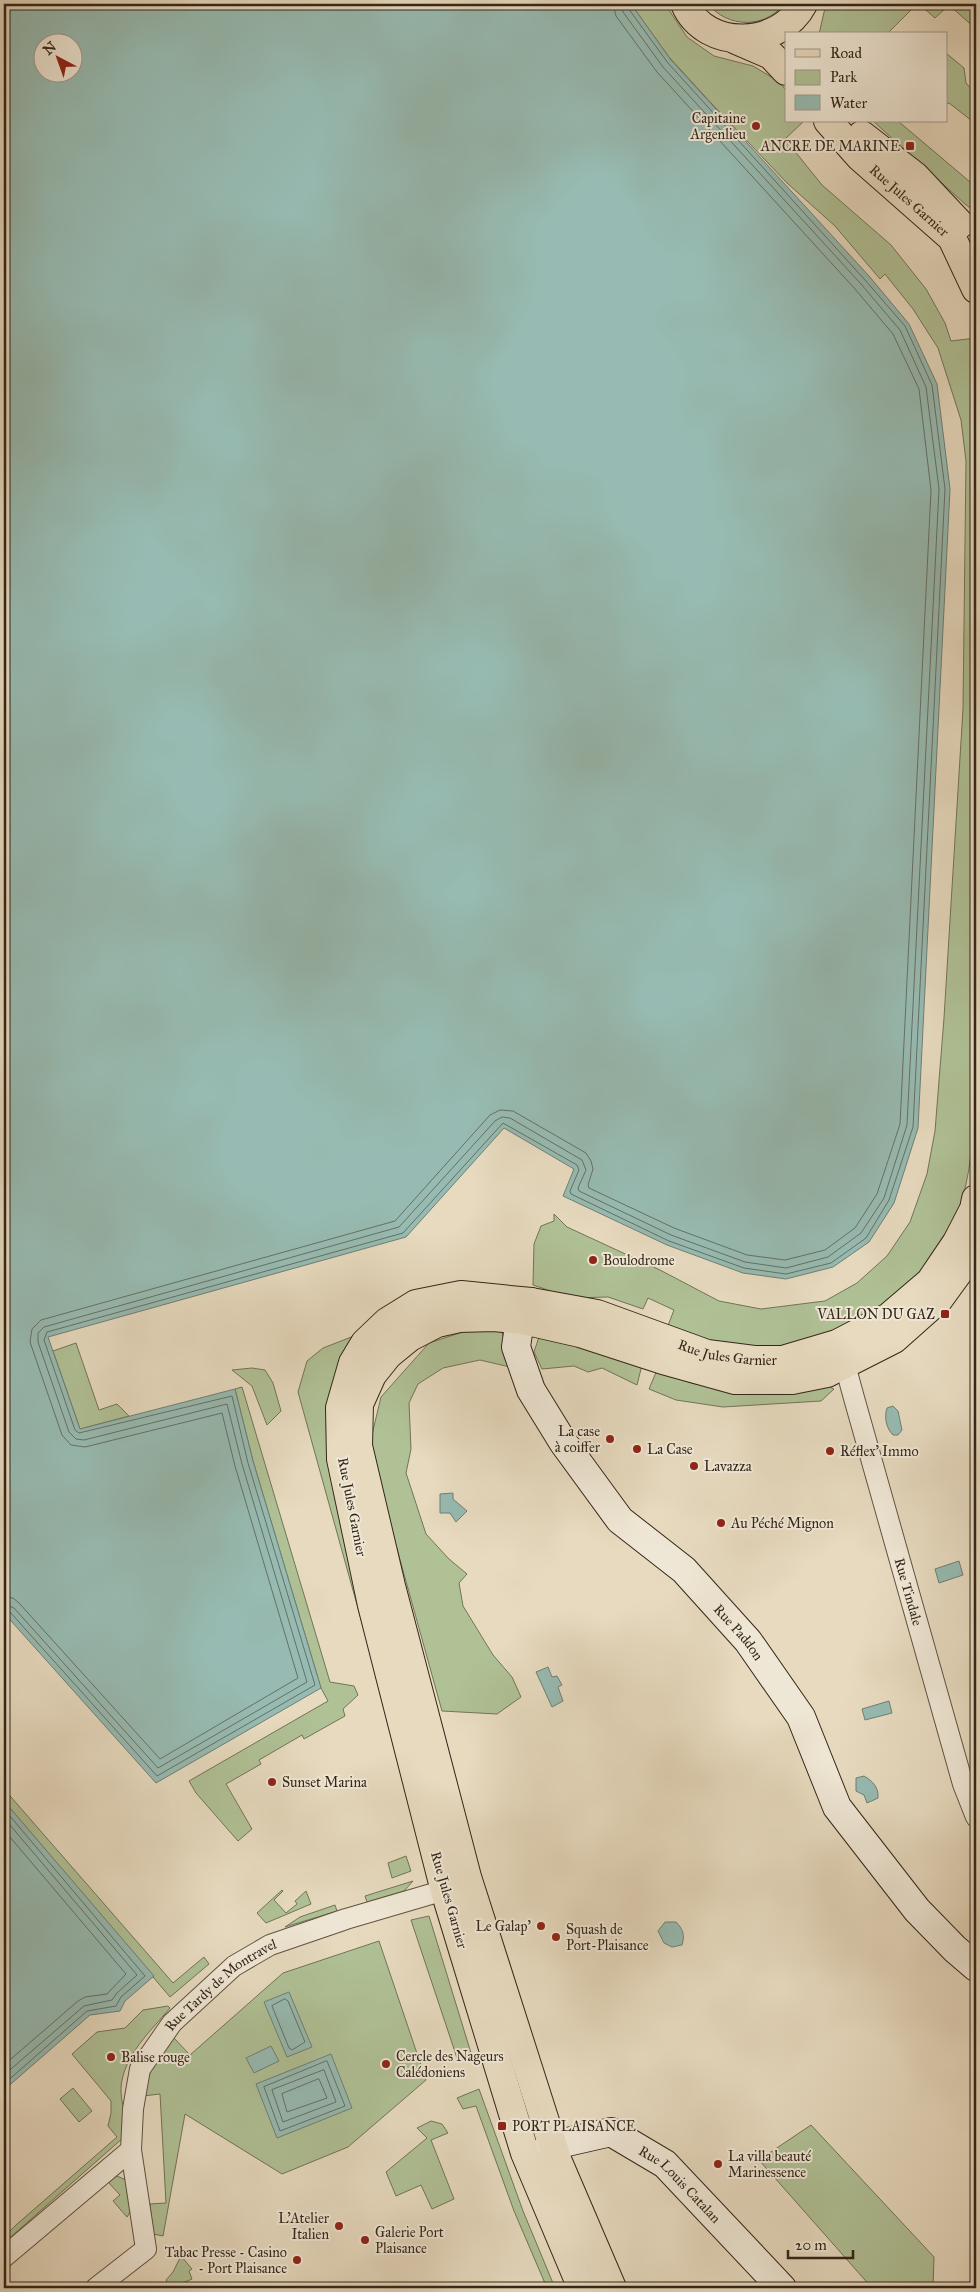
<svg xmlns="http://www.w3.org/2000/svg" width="980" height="2292" font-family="'IM FELL Great Primer',serif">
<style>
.green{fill:#b0c196;stroke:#727458}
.water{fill:#97bbb2;stroke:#6f7f75;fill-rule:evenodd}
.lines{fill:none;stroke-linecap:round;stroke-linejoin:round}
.shore{stroke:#657066;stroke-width:1}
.street-casing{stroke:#605342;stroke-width:22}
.secondary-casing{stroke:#332619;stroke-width:30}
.primary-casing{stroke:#332619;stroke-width:30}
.street{stroke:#efe7d5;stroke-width:20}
.secondary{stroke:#efe7d5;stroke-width:28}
.primary{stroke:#e7dabf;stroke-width:28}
.poi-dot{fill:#8f2418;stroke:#efe7d5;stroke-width:2}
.labels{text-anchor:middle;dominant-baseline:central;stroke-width:4;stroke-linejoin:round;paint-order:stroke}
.poi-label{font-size:14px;fill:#332619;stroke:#efe7d5;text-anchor:start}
.street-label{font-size:14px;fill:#332619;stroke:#efe7d5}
</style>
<rect width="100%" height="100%" fill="#e7dabf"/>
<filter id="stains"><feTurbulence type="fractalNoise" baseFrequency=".004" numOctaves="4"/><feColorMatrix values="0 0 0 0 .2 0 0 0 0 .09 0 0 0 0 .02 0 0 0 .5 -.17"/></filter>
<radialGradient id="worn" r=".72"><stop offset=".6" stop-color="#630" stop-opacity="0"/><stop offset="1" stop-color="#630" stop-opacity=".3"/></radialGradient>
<path class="green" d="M631,4H665L687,37L714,56L753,66L778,81L786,90V121H804L785,139L822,185L891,245L926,289L945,323L951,341L976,338V1083C972,1122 974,1161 962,1199C937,1283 843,1348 756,1347C725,1347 697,1337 667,1328L674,1310L648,1298L643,1309L608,1297L571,1298L533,1285L534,1244L541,1226L554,1221V1214L567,1227L660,1270L719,1301L761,1309L825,1301L857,1283L887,1256L910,1222L927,1174L935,1131L944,1018L963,709L966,461L961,420L938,348L913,309L885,274L880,279L835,226L787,183L712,104L669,57Z
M708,4H784C764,29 728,28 708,4Z
M829,4H917L887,34H819L825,8Z
M919,4H969L976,8V29L949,5L935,18Z
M946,53L964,68L966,83L976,94V124L949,103L946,104Z
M873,121H898L976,187V208L973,210L965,204Z
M481,1326L500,1327L514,1368L480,1360L443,1368L418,1384L409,1403L411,1449L406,1473L426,1534L449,1559L467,1574L459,1583L463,1606L493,1655L512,1677L521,1697L497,1714L442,1711L384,1502L371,1439L381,1397L429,1343Z
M359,1334L330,1394V1445L430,1868L298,1392L307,1361L323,1348Z
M540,1334L642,1365L637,1385L602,1368L588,1372L574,1366L542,1369L534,1352Z
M76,1343L99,1410L117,1404L129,1416L80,1429L53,1351Z
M252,1368L265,1370L273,1383L281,1411L267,1425L252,1386L232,1370Z
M657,1370L691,1383L736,1392L822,1383L834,1389L821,1401L723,1407L676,1400L649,1389Z
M242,1387L330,1682L354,1686L358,1695L343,1709L345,1716L304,1739L302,1735L259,1760L261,1764L226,1784L252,1829L238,1841L196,1793L189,1781L328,1701L321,1688L253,1461L235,1389Z
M4,1789L173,1983L204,1957L209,1964L170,1997L4,1801Z
M406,1856L411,1871L392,1878L388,1863Z
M413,1881L404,1891L367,1902L365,1896Z
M282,1890L283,1891L274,1900L286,1913L297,1904L295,1901L306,1891L311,1904L266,1923L257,1913Z
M335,1905L337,1911L285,1927L300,1917Z
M429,1916L471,2053L463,2061H458L411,1920Z
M379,1941L426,2080L348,2147L282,2174L185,2114L163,2236L153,2234L150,2204L166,2203L160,2094L143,2096L145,2074L173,2037L190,2055L283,1973Z
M168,2006L170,2008C150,2032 124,2055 121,2087C120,2104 129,2119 124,2137L4,2243V2237L16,2225L117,2137L108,2126L111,2113V2101L72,2054L97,2032L125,2028L143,2010Z
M73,2088L92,2111L79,2122L60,2099Z
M479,2089L523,2211L555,2288H547L514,2211L476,2106L463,2109L457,2098Z
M431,2121L442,2124L448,2133L431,2140L454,2199L432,2209L421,2185L396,2196L386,2172L427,2138L417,2128Z
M811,2125L934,2257L933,2288H872L759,2160Z
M117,2176L126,2180L132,2209L127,2217L113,2201L120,2195L108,2182Z
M181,2256L192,2269L189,2271L192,2279L171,2288L166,2280L173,2272Z"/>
<path class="water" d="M4,4H631L671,60L869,276L909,324L937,384L950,489L918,1128L894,1203L869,1242L833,1267L786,1279L743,1273L667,1245L563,1196L574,1169L504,1128L406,1237L48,1337L80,1429L235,1389L253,1461L321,1688L156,1783L4,1613ZM72,42V72H42V42Z
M893,1406L898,1411L902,1430L898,1435H893C886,1428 884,1417 887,1408Z
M453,1493V1499L467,1511L456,1522L450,1513H440V1494Z
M959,1561L963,1575L939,1583L935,1569Z
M548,1667L552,1677L557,1676L562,1685L558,1687L563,1701L552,1707L536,1672Z
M889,1701L892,1713L865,1720L862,1709Z
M864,1776C873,1781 879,1788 878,1798L867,1803L864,1795L856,1791V1778Z
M4,1801L154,1976L125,2001L120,2011L90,2015L4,2090Z
M665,1922H676C683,1929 685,1935 682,1945L672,1947L664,1943L658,1931Z
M289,1992L312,2047L287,2057L264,2002Z
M271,2046L279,2061L254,2073L246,2058Z
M331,2054L352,2108L277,2138L256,2084Z"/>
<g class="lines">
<path class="shore" d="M4,1597L13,1598L19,1603L160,1759L298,1678L235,1466L222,1413L85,1447L71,1445L62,1435L30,1342L32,1329L41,1320L395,1221L490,1115L500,1110L513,1111L586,1153L591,1161L593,1169L588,1185L589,1188L674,1228L747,1255L785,1260L825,1250L855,1228L877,1194L900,1124L931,490L919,389L893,334L855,289L657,72L616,16L613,4
M4,1604L14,1608L158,1768L307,1682L242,1464L227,1404L84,1440L76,1439L69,1432L38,1342V1333L44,1327L399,1227L495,1121L502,1117L510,1118L582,1160L586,1170L578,1188L579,1191L671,1235L745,1262L786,1268L828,1257L861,1233L884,1198L907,1125L939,489L926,387L900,330L861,284L663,67L623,12L621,4
M4,1611L10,1612L157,1776L315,1685L248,1463L232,1396L79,1433L75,1430L44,1340L47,1332L403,1233L503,1123L577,1165L579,1170L570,1191L571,1194L669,1241L744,1268L786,1274L831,1263L866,1238L889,1200L913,1127L945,489L932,385L905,326L865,280L668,63L628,8L627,4
M4,1809L145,1976L121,1997L116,2006L87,2011L4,2084
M4,1818L137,1975L117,1993L112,2000L84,2006L4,2075
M4,1830L126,1974L107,1994L85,1997L78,2001L4,2065
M285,1999L288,2001L305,2042L292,2050L289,2048L272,2006Z
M327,2061L345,2106L280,2131L264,2087Z
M324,2070L336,2102L283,2122L272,2090Z
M319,2079L327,2098L287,2112L282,2094Z"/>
<defs>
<g id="street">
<path id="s1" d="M850,1353L846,1355L845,1365L854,1398L963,1784L976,1817"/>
<path id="s2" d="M4,2257L131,2150L133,2109L140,2069L172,2023L234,1966L270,1945L346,1919L438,1892L445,1891L457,1895"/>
<path d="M96,2288L146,2249L131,2150"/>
</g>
<g id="secondary">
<path id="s3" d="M531,1302L518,1333L516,1347L531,1390L563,1442L620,1520L684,1570L748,1641L801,1717L837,1807L917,1910L955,1949L976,1967"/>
<path id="s4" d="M541,2163L542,2153L554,2145L611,2132L665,2164L782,2288"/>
</g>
<g id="primary">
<path d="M685,4C706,52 780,48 803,4"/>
<path d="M736,40L771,55L786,71"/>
<path id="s5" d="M828,121L860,157L952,238L976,289"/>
<path d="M862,135L915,176L960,224"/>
<path id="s6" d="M582,2288L525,2153L445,1891L372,1605L341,1459L340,1408L353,1363L365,1343L387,1322L416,1304L461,1295L531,1302L597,1314L707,1354L754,1360H783L837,1344L889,1317L930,1282L957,1242L974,1209L976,1199"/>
<path d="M612,2288L558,2162L467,1877L391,1586L358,1446L359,1404L372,1375L388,1355L410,1337L437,1323L459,1318L494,1317L523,1320L580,1333L663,1360L735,1380H792L827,1373L894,1339L939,1299L976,1248"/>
</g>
</defs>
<use href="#street" class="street-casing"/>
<use href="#secondary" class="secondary-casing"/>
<use href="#primary" class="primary-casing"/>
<use href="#street" class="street"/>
<use href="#secondary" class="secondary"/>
<use href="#primary" class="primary"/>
</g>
<g class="poi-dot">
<circle cx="756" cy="126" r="5"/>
<rect x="905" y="141" width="10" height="10" rx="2.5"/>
<circle cx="593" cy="1260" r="5"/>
<rect x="940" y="1309" width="10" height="10" rx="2.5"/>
<circle cx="610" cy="1439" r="5"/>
<circle cx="637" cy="1449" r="5"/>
<circle cx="830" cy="1451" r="5"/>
<circle cx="694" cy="1466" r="5"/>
<circle cx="721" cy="1523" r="5"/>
<circle cx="272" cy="1782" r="5"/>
<circle cx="541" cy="1926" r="5"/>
<circle cx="556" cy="1937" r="5"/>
<circle cx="111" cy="2057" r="5"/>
<circle cx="386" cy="2064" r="5"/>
<rect x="497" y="2121" width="10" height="10" rx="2.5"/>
<circle cx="718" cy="2164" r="5"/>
<circle cx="339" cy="2226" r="5"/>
<circle cx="365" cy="2240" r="5"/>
<circle cx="297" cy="2260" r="5"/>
</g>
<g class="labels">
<g class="poi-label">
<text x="746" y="118" text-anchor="end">Capitaine<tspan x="746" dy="16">Argenlieu</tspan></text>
<text x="900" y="146" text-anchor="end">ANCRE DE MARINE</text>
<text x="603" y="1260">Boulodrome</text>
<text x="935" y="1314" text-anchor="end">VALLON DU GAZ</text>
<text x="600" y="1431" text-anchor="end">La case<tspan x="600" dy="16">à coiffer</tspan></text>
<text x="647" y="1449">La Case</text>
<text x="840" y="1451">Réflex' Immo</text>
<text x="704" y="1466">Lavazza</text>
<text x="731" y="1523">Au Péché Mignon</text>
<text x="282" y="1782">Sunset Marina</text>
<text x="531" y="1926" text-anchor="end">Le Galap'</text>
<text x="566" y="1929">Squash de<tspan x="566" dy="16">Port-Plaisance</tspan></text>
<text x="396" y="2056">Cercle des Nageurs<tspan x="396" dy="16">Calédoniens</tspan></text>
<text x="121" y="2057">Balise rouge</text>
<text x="512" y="2126">PORT PLAISANCE</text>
<text x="728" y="2156">La villa beauté<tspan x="728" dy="16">Marinessence</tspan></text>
<text x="329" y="2218" text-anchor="end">L'Atelier<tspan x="329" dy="16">Italien</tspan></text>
<text x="375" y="2232">Galerie Port<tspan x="375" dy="16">Plaisance</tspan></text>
<text x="287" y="2252" text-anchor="end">Tabac Presse - Casino<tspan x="287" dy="16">- Port Plaisance</tspan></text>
</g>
<g class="street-label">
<text stroke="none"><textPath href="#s5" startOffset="114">Rue Jules Garnier</textPath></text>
<text stroke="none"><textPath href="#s6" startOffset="1371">Rue Jules Garnier</textPath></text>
<text transform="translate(352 1507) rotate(79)">Rue Jules Garnier</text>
<text stroke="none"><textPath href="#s1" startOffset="250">Rue Tindale</textPath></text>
<text stroke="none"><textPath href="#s3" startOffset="415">Rue Paddon</textPath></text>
<text transform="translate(449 1900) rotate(74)">Rue Jules Garnier</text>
<text stroke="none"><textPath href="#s2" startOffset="366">Rue Tardy de Montravel</textPath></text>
<text stroke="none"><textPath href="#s4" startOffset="170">Rue Louis Catalan</textPath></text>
</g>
</g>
<rect width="980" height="2292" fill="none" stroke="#e7dabf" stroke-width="20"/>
<rect x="5" y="5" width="970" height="2282" fill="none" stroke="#332619" stroke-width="2.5"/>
<rect x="10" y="10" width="960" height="2272" fill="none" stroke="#332619"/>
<rect x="785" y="32" width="162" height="90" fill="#efe7d5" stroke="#a49a8a"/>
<rect x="795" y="49" width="25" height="8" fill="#e7dabf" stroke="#a49a8a"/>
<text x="830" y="58" font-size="15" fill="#332619">Road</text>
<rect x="795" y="70" width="25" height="15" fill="#b0c196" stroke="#a49a8a"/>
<text x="830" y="82" font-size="15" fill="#332619">Park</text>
<rect x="795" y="95" width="25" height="15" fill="#97bbb2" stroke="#a49a8a"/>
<text x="830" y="108" font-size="15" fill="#332619">Water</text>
<g transform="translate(58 58) rotate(319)"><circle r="24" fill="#efe7d5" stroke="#a49a8a"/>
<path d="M0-4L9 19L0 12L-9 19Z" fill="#8f2418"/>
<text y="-8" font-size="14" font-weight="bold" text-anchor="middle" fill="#332619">N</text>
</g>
<path d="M788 2250v8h65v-8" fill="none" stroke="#332619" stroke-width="2.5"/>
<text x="795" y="2250" font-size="15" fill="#332619" stroke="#efe7d5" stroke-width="4" paint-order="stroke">20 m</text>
<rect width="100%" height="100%" filter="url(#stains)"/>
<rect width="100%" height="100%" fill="url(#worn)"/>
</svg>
